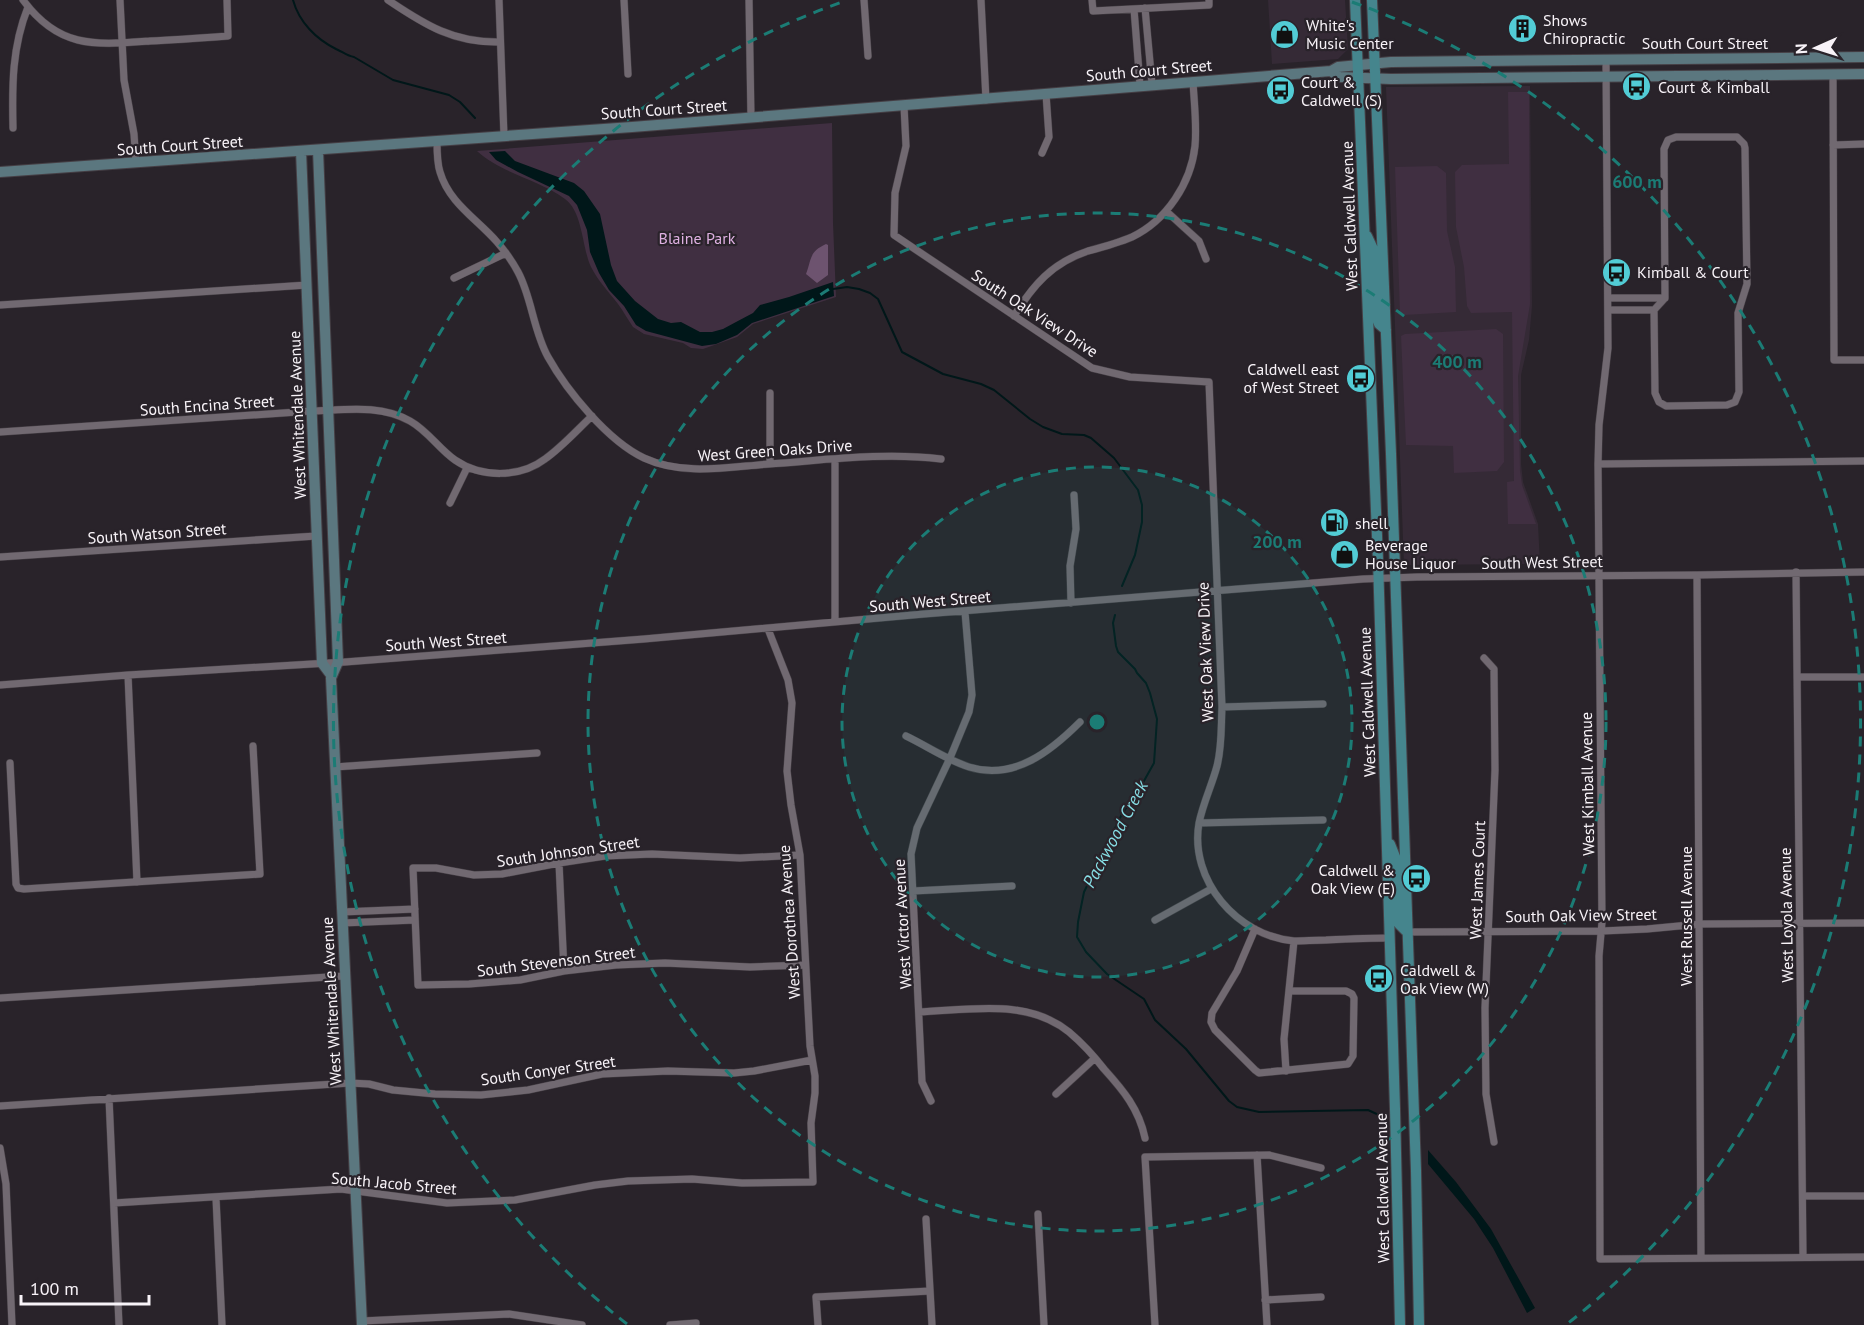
<svg xmlns="http://www.w3.org/2000/svg" width="1864" height="1325" font-family="'PT Sans',sans-serif">
<style>
.built{fill:#352a36}
.green{fill:#402f41}
.forest{fill:#6d536f}
.water{fill:#001719}
.lines{fill:none;stroke-linecap:round;stroke-linejoin:round}
.stream{stroke:#001719;stroke-width:2}
.street-casing{stroke:#453f45;stroke-width:8}
.secondary-casing{stroke:#453f45;stroke-width:12}
.primary-casing{stroke:#453f45;stroke-width:12}
.street{stroke:#716971;stroke-width:7}
.secondary{stroke:#5b777f;stroke-width:10}
.primary{stroke:#45858d;stroke-width:10}
.ring{fill:none;stroke:#1b7c75;stroke-width:3;stroke-dasharray:10 8}
.labels{text-anchor:middle;dominant-baseline:central;stroke-width:4.5;stroke-linejoin:round;paint-order:stroke}
.poi-label{font-size:16px;fill:#f8f3f8;stroke:#29232a;text-anchor:start}
.street-label{font-size:16px;fill:#f8f3f8;stroke:#29232a}
.park-label{font-size:16px;fill:#deb0e1;stroke:#29232a}
.water-label{font-size:18px;font-style:italic;fill:#86dde4;stroke:#29232a}
.centre{fill:#1b7c75;stroke:#29232a;stroke-width:3}
.ring-label{font-size:18px;text-anchor:middle;font-weight:bold;fill:#1b7c75;stroke:#29232a;stroke-width:4.5;stroke-linejoin:round;paint-order:stroke}
</style>
<rect width="100%" height="100%" fill="#29232a"/>
<path class="built" d="M1268,0H1345L1348,49L1338,59L1272,64Z
M1530,86L1532,306L1529,340L1521,375V464L1523,482L1538,524L1540,564L1404,565L1386,87Z"/>
<path class="green" d="M1508,92H1529L1530,304L1518,376L1520,471L1522,485L1536,524H1508L1507,482L1514,481L1512,312L1471,313L1467,306L1464,267L1456,227L1455,172L1462,165L1509,164Z
M832,123L833,223L836,297L753,324L737,337L703,349L691,348L683,343L644,334L633,327C628,320 624,312 618,304C609,292 598,281 591,267C582,248 583,212 565,199C538,179 502,174 477,151Z
M1437,166L1446,173L1447,231L1455,267L1456,312L1404,315L1400,314L1395,167Z
M1496,329L1503,334L1504,462L1497,471L1454,473L1453,446L1406,445L1401,336L1405,334Z"/>
<path class="forest" d="M826,244L828,245V275L817,283L806,274C812,258 809,252 826,244Z"/>
<path class="water" d="M505,151L515,161L574,183L584,191L600,214L611,265L617,281L635,301L658,319L671,323L681,322L700,332H712L723,329L736,322L753,313L760,305L789,297L833,282L834,296L752,323L737,335L716,344L702,346L646,331L636,325L624,306L609,290L599,273L590,252L587,230L577,205L569,196L518,172L496,160L489,152Z
M1428,1150L1456,1182L1491,1229L1535,1308L1527,1313L1493,1248L1474,1219L1428,1164Z"/>
<g class="lines">
<path class="stream" d="M293,0C299,22 316,39 336,49C343,52 347,56 354,57L393,80L449,95L460,102L475,118
M833,289L847,287L859,289L870,293L878,299L902,352L943,374L981,384L994,390L1030,419L1043,427L1062,434L1084,435L1091,438L1114,458L1138,490L1142,505V522L1135,555L1122,586
M1115,615L1113,623L1116,646L1118,652L1135,669L1137,673L1146,683L1150,693L1157,719L1154,763L1140,788L1122,814L1084,892L1078,922L1077,937L1086,952L1107,974L1144,999L1155,1020L1186,1049L1229,1101L1237,1107L1259,1112L1368,1110L1381,1116"/>
<defs>
<path id="street" d="M23,0C59,49 95,45 150,41C176,40 202,38 228,36L227,0
M120,0L124,80L134,134L136,163
M388,0C425,25 454,43 500,42
M499,0L504,136
M624,0L628,74
M749,0L751,118
M864,0L868,56
M981,0L986,100
M1092,0L1093,11L1209,5V0
M1145,8L1152,84
M1134,9L1140,85
M1606,59L1608,348L1599,425L1598,464L1602,922L1599,956L1600,1259L1864,1257
M1833,75L1834,360H1864
M904,106L906,146L895,193L894,235L1092,368L1130,377L1209,382L1222,707C1221,727 1222,747 1217,766C1212,785 1203,803 1199,823C1189,880 1237,936 1294,941C1304,941 1315,940 1326,940C1347,939 1368,938 1390,938
M13,128C12,85 12,47 28,7
M1676,137H1737L1744,144L1745,148L1747,284L1738,313L1739,392L1735,402L1727,405L1666,406L1659,402L1655,393L1654,310L1665,298L1664,149L1668,140Z
M437,141C437,151 437,163 440,172C449,203 477,219 497,242C505,251 512,261 518,272C532,298 533,330 548,357C567,391 608,441 644,458C683,476 727,467 769,464C826,460 884,452 941,459
M1833,145L1864,144
M1042,153L1049,137L1046,94
M1166,211L1199,241L1206,259
M454,278L506,253
M1608,298H1665
M0,305L307,285
M1608,310H1654
M1014,316C1033,285 1052,263 1088,251C1103,247 1118,243 1132,237C1167,220 1191,183 1195,146C1197,124 1194,102 1193,81
M0,432L312,411C345,410 380,404 410,421C428,431 439,449 455,460C481,478 520,478 545,459C562,447 577,430 592,416
M835,459V622
M770,464V393
M1598,464L1864,461
M450,503L467,468
M0,557L316,536
M1796,572L1803,1257
M1697,575L1701,1258
M1071,603L1070,566L1076,529L1074,495
M1484,658L1494,669L1495,770L1485,1008L1486,1094L1494,1142
M128,675L137,882
M1797,677H1864
M0,685L128,675L345,662L644,639L924,614L1363,579L1417,577L1697,575L1864,572
M1222,707L1323,704
M906,736C927,746 947,760 969,767C1014,781 1051,751 1080,722
M10,763L16,884L18,888L24,889L260,874L253,746
M335,767L537,753
M1199,823L1323,820
M800,855L740,858L652,854L605,856L559,863L502,874L474,875L436,868H413L418,985L469,984L520,980L564,971L616,965L665,963L750,967L805,965
M559,863L564,971
M913,891L1012,886
M342,912L415,909
M1155,920L1211,889
M342,923L415,920
M1255,929L1237,971L1212,1013L1211,1022L1215,1030L1255,1070L1259,1073L1348,1064L1353,1056L1354,998L1352,994L1346,991H1290
M1407,932L1602,931L1647,929L1700,924L1864,923
M0,998L344,976
M919,1012C970,1010 1027,998 1069,1032C1082,1043 1094,1056 1104,1069C1123,1090 1139,1109 1145,1138
M1286,1071L1284,1039L1294,941
M1056,1094L1095,1058
M109,1098L119,1325
M931,1101L922,1082L911,854L917,828L950,758L969,712L972,695L965,612
M0,1106L350,1083L369,1084L393,1090L435,1094L481,1095L528,1090L602,1074L668,1071L734,1073L754,1071L812,1060
M0,1148L6,1184L12,1325
M1257,1155L1267,1325
M1804,1196H1864
M216,1198L222,1325
M114,1203L341,1189L447,1203L515,1200L595,1185L628,1181L692,1179L742,1183L813,1182L811,1123L815,1093V1076L810,1046L800,855L791,805L787,771L792,703L788,680L768,629
M1038,1214L1044,1325
M926,1219L932,1325
M1265,1300L1321,1297
M362,1321L509,1314L582,1325
M670,1325L696,1323
M818,1325L816,1297L930,1291
M1155,1325L1145,1157L1269,1155L1321,1168"/>
<path id="secondary" d="M1331,71L1339,77L1391,79L1864,74
M318,150L338,662L331,678L362,1325
M301,151L322,663L331,675
M0,172L632,127L1331,71L1338,67L1391,62L1864,57"/>
<path id="primary" d="M1355,0L1378,560L1395,1109L1400,1325
M1372,0L1391,454L1416,1171L1419,1325
M1367,236L1374,251L1377,318L1379,324L1386,330
M1390,844L1396,859L1399,924L1407,932"/>
</defs>
<use href="#street" class="street-casing"/>
<use href="#secondary" class="secondary-casing"/>
<use href="#primary" class="primary-casing"/>
<use href="#street" class="street"/>
<use href="#secondary" class="secondary"/>
<use href="#primary" class="primary"/>
</g>
<circle cx="1097" cy="722" r="255" fill="#1b7c75" fill-opacity=".12"/>
<g class="ring">
<circle cx="1097" cy="722" r="255"/>
<circle cx="1097" cy="722" r="509"/>
<path d="M627 1324A764 764 0 0 1 842 2M1352 2A764 764 0 0 1 1567 1324"/>
</g>
<defs>
<symbol id="building-disc" viewBox="-11 -11 22 22"><circle r="9.5" fill="#52ccd5" stroke="#29232a"/><path d="M-4-6H4V6H1V3H-1V6H-4ZM-2.5-4.3h1.7v1.8h-1.7ZM.8-4.3h1.7v1.8H.8ZM-2.5-1h1.7V.8h-1.7ZM.8-1h1.7V.8H.8Z" fill="#111"/></symbol>
<symbol id="shop-disc" viewBox="-11 -11 22 22"><circle r="9.5" fill="#52ccd5" stroke="#29232a"/><path d="M-5-2.5h2.3a2.7 3.5 0 0 1 5.4 0H5L5.5 6h-11ZM-1.5-2.5h3a1.5 2.3 0 0 0-3 0Z" fill="#111"/></symbol>
<symbol id="bus-disc" viewBox="-11 -11 22 22"><circle r="9.5" fill="#52ccd5" stroke="#29232a"/><path d="M-5-6H5V4H4V6H2V4H-2V6H-4V4H-5ZM-3.5-4V0h7V-4ZM-3.5 1.2v1.5H-2V1.2ZM2 1.2v1.5H3.5V1.2Z" fill="#111"/></symbol>
<symbol id="fuel-disc" viewBox="-11 -11 22 22"><circle r="9.5" fill="#52ccd5" stroke="#29232a"/><path d="M-5.5-6h7V0h2V4h1.3V-2.5L3-4.5l.8-.8L6-3V5H2.5V1h-1V6h-7ZM-4.2-4.7v3.2H.2V-4.7Z" fill="#111"/></symbol>
</defs>
<g fill-rule="evenodd">
<use href="#building-disc" x="1506" y="12" width="33" height="33"/>
<use href="#shop-disc" x="1268" y="18" width="33" height="33"/>
<use href="#bus-disc" x="1620" y="70" width="33" height="33"/>
<use href="#bus-disc" x="1264" y="74" width="33" height="33"/>
<use href="#bus-disc" x="1600" y="256" width="33" height="33"/>
<use href="#bus-disc" x="1344" y="362" width="33" height="33"/>
<use href="#fuel-disc" x="1318" y="506" width="33" height="33"/>
<use href="#shop-disc" x="1328" y="538" width="33" height="33"/>
<use href="#bus-disc" x="1400" y="862" width="33" height="33"/>
<use href="#bus-disc" x="1362" y="962" width="33" height="33"/>
</g>
<g class="labels">
<g class="poi-label">
<text x="1543" y="20">Shows<tspan x="1543" dy="18">Chiropractic</tspan></text>
<text x="1306" y="25">White's<tspan x="1306" dy="18">Music Center</tspan></text>
<text x="1301" y="82">Court &amp;<tspan x="1301" dy="18">Caldwell (S)</tspan></text>
<text x="1658" y="87">Court &amp; Kimball</text>
<text x="1637" y="272">Kimball &amp; Court</text>
<text x="1339" y="369" text-anchor="end">Caldwell east<tspan x="1339" dy="18">of West Street</tspan></text>
<text x="1355" y="523">shell</text>
<text x="1365" y="545">Beverage<tspan x="1365" dy="18">House Liquor</tspan></text>
<text x="1395" y="870" text-anchor="end">Caldwell &amp;<tspan x="1395" dy="18">Oak View (E)</tspan></text>
<text x="1400" y="970">Caldwell &amp;<tspan x="1400" dy="18">Oak View (W)</tspan></text>
</g>
<g class="street-label">
<text x="1705" y="43">South Court Street</text>
<text transform="translate(1149 70) rotate(-5)">South Court Street</text>
<text transform="translate(664 109) rotate(-4)">South Court Street</text>
<text transform="translate(180 145) rotate(-4)">South Court Street</text>
<text transform="translate(1349 216) rotate(-92)">West Caldwell Avenue</text>
<text transform="translate(1035 313) rotate(33)">South Oak View Drive</text>
<text transform="translate(207 405) rotate(-4)">South Encina Street</text>
<text transform="translate(297 415) rotate(-92)">West Whitendale Avenue</text>
<text transform="translate(775 450) rotate(-4)">West Green Oaks Drive</text>
<text transform="translate(157 533) rotate(-4)">South Watson Street</text>
<text transform="translate(1542 562) rotate(-1)">South West Street</text>
<text transform="translate(930 601) rotate(-5)">South West Street</text>
<text transform="translate(446 641) rotate(-4)">South West Street</text>
<text transform="translate(1205 652) rotate(-92)">West Oak View Drive</text>
<text transform="translate(1367 702) rotate(-92)">West Caldwell Avenue</text>
<text transform="translate(1587 784) rotate(-91)">West Kimball Avenue</text>
<text transform="translate(568 851) rotate(-8)">South Johnson Street</text>
<text transform="translate(1477 880) rotate(-88)">West James Court</text>
<text transform="translate(1581 915) rotate(-1)">South Oak View Street</text>
<text transform="translate(1786 915) rotate(-91)">West Loyola Avenue</text>
<text transform="translate(1686 916) rotate(-90)">West Russell Avenue</text>
<text transform="translate(789 922) rotate(-94)">West Dorothea Avenue</text>
<text transform="translate(902 924) rotate(-93)">West Victor Avenue</text>
<text transform="translate(556 961) rotate(-7)">South Stevenson Street</text>
<text transform="translate(331 1001) rotate(-93)">West Whitendale Avenue</text>
<text transform="translate(548 1070) rotate(-8)">South Conyer Street</text>
<text transform="translate(394 1183) rotate(5)">South Jacob Street</text>
<text transform="translate(1382 1188) rotate(-91)">West Caldwell Avenue</text>
</g>
<g class="park-label">
<text x="697" y="238">Blaine Park</text>
</g>
<g class="water-label">
<text transform="translate(1115 834) rotate(-62)">Packwood Creek</text>
</g>
</g>
<circle cx="1097" cy="722" r="9" class="centre"/>
<g class="ring-label">
<text x="1637" y="188">600 m</text>
<text x="1457" y="368">400 m</text>
<text x="1277" y="548">200 m</text>
</g>
<g transform="translate(1816 48) rotate(267)" stroke="#29232a" stroke-width="4.5" paint-order="stroke">
<path d="M0-4.5L10 22L0 15L-10 22Z" fill="#f8f3f8"/>
<text y="-9" font-size="16" font-weight="bold" text-anchor="middle" fill="#f8f3f8">N</text>
</g>
<path d="M21 1295v9h128v-9" fill="none" stroke="#f8f3f8" stroke-width="3"/>
<text x="30" y="1295" font-size="18" fill="#f8f3f8" stroke="#29232a" stroke-width="4.5" paint-order="stroke">100 m</text>
</svg>
